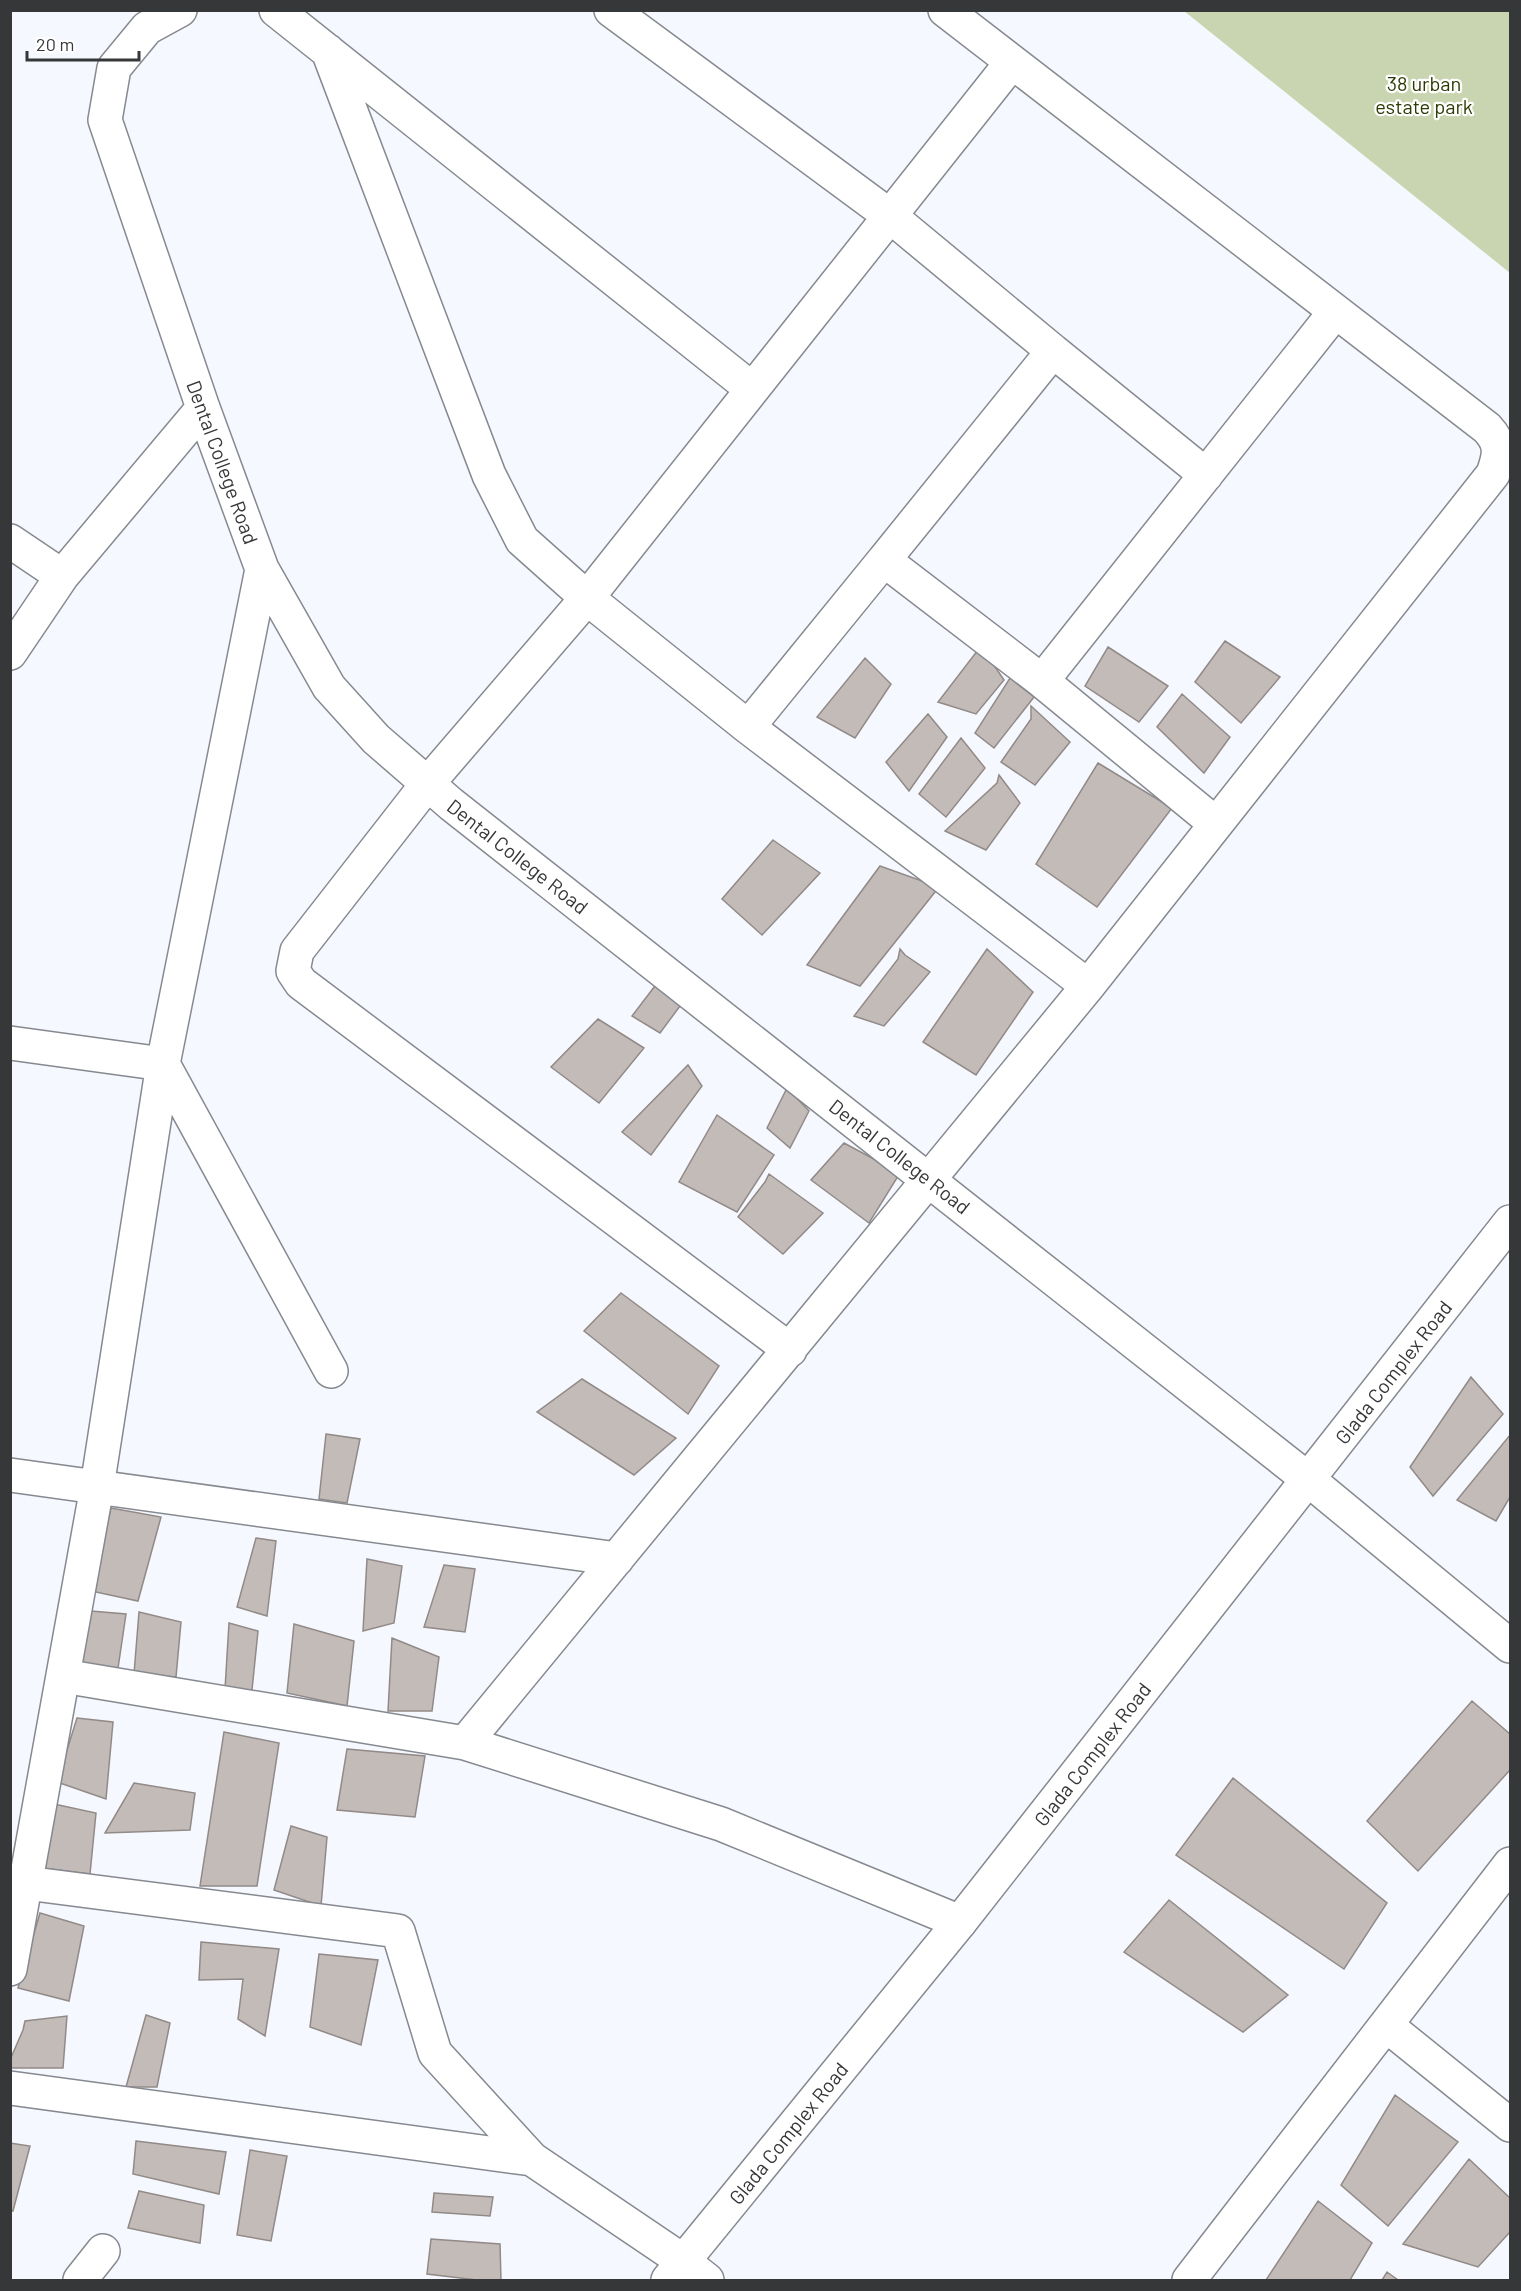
<svg xmlns="http://www.w3.org/2000/svg" width="1521" height="2291" font-family="Barlow,sans-serif">
<style>
.green{fill:#c9d5b0}
.building{fill:#c2bbb8;stroke:#918a87;stroke-width:1.5}
.lines{fill:none;stroke-linecap:round;stroke-linejoin:round}
.minor-casing{stroke:#86898f;stroke-width:36}
.tertiary-casing{stroke:#86898f;stroke-width:36}
.minor{stroke:#fff;stroke-width:33}
.tertiary{stroke:#fff;stroke-width:33}
.labels{text-anchor:middle;dominant-baseline:central;stroke-width:4.5;stroke-linejoin:round;paint-order:stroke}
.park-label{font-size:20px;fill:#2f3b06;stroke:#fff}
.street-label{font-size:20px;fill:#363739;stroke:#fff}
</style>
<rect width="100%" height="100%" fill="#f6f8ff"/>
<path class="green" d="M1184,11H1510V273Z"/>
<path class="building" d="M1225,641L1280,677L1241,723L1195,682Z
M981,646L1004,680L976,714L938,702Z
M1108,647L1168,686L1139,722L1085,686Z
M865,658L891,684L855,738L817,717Z
M1010,678L1034,697L994,748L975,733Z
M1182,694L1230,737L1204,773L1157,727Z
M1031,706L1070,742L1035,785L1001,762L1031,719Z
M928,714L947,737L909,791L886,762Z
M961,738L985,768L946,817L919,794Z
M1098,763L1172,808L1097,907L1036,864Z
M999,775L1020,803L986,850L945,831L997,783Z
M773,840L820,873L762,935L722,899Z
M880,866L939,887L860,986L807,965Z
M900,949L905,955L930,972L884,1026L854,1016L898,959Z
M987,949L1033,992L976,1075L923,1042Z
M658,982L680,1006L660,1033L632,1016Z
M598,1019L644,1048L599,1103L551,1067Z
M688,1065L702,1086L651,1155L622,1132Z
M787,1088L809,1111L790,1148L767,1128Z
M717,1115L774,1155L737,1212L679,1182Z
M844,1143L900,1173L869,1223L811,1180Z
M769,1174L823,1213L783,1254L738,1217L765,1182Z
M621,1293L719,1366L688,1414L584,1331Z
M1471,1377L1503,1414L1433,1496L1410,1467Z
M582,1379L676,1438L634,1475L537,1412Z
M326,1434L360,1439L347,1503L319,1499Z
M1510,1435V1497L1496,1521L1457,1500Z
M111,1508L161,1517L138,1601L91,1591Z
M256,1538L276,1541L267,1616L237,1607Z
M367,1559L402,1566L394,1623L363,1631Z
M444,1565L475,1569L465,1632L424,1627Z
M91,1611L126,1614L117,1675L80,1664Z
M139,1612L181,1622L176,1677L134,1674Z
M229,1623L258,1631L252,1690L225,1689Z
M294,1624L354,1641L347,1706L287,1693Z
M392,1638L439,1657L432,1711H388Z
M1472,1701L1510,1734V1770L1418,1871L1367,1821Z
M77,1718L113,1722L106,1799L57,1782Z
M224,1732L279,1743L257,1886H200Z
M347,1749L425,1756L415,1817L337,1810Z
M1233,1778L1387,1903L1344,1969L1176,1855Z
M134,1783L195,1793L190,1830L105,1833Z
M54,1804L96,1813L90,1874L41,1868Z
M291,1826L327,1837L321,1906L274,1890Z
M1169,1900L1288,1995L1243,2032L1124,1952Z
M40,1913L84,1926L69,2001L18,1988Z
M201,1942L279,1949L265,2036L238,2019L243,1979L199,1980Z
M319,1954L378,1960L361,2045L310,2027Z
M146,2015L170,2023L157,2087H126Z
M67,2016L63,2068H10V2060L23,2030L25,2021Z
M1395,2095L1458,2142L1388,2226L1341,2185Z
M136,2141L226,2152L219,2194L133,2174Z
M10,2143L30,2146L13,2211H10Z
M250,2150L287,2156L271,2241L237,2235Z
M1469,2159L1510,2198V2232L1478,2267L1403,2244Z
M139,2191L204,2205L200,2243L128,2228Z
M434,2193L493,2197L490,2216L432,2212Z
M1318,2201L1372,2243L1350,2280H1266Z
M431,2239L500,2244L501,2280H477L427,2274Z
M1387,2272L1398,2280H1382Z"/>
<g class="lines">
<defs>
<path id="minor" d="M180,10L147,28L114,68L105,120L203,408L262,569L329,687L376,739L451,804L1309,1480L1510,1646
M276,10L752,389
M611,10L890,216L1053,351L884,560L1042,681L1216,824
M328,51L489,475L522,540L587,598L748,727L1088,986
M1053,351L1206,475
M10,541L62,576
M10,653L62,576L203,408
M1042,681L1335,312
M748,727L884,560
M10,1043L163,1064
M163,1064L331,1371
M790,1350L301,983L293,971L297,951L428,783L587,598L1012,62
M10,1475L617,1559
M63,1676L465,1743L721,1824L960,1922
M465,1743L1088,986L1493,474C1500,454 1502,444 1487,428L945,10
M26,1883L398,1931L435,2053L532,2159L683,2261L707,2280
M10,1969L97,1487L163,1064L262,569
M1386,2025L1510,2125
M10,2088L532,2159
M80,2280L103,2251
M1189,2280L1510,1864"/>
<path id="tertiary" d="M668,2280L960,1922L1510,1222"/>
</defs>
<use href="#minor" class="minor-casing"/>
<use href="#tertiary" class="tertiary-casing"/>
<use href="#minor" class="minor"/>
<use href="#tertiary" class="tertiary"/>
</g>
<g class="labels">
<g class="park-label">
<text x="1424" y="83">38 urban<tspan x="1424" dy="23">estate park</tspan></text>
</g>
<g class="street-label">
<text transform="translate(223 462) rotate(70)">Dental College Road</text>
<text transform="translate(518 856) rotate(38)">Dental College Road</text>
<text transform="translate(900 1156) rotate(38)">Dental College Road</text>
<text transform="translate(1393 1372) rotate(-52)">Glada Complex Road</text>
<text transform="translate(1092 1754) rotate(-52)">Glada Complex Road</text>
<text transform="translate(788 2133) rotate(-51)">Glada Complex Road</text>
</g>
</g>
<rect width="1521" height="2291" fill="none" stroke="#363739" stroke-width="24"/>
<path d="M27 51v9h112v-9" fill="none" stroke="#363739" stroke-width="3"/>
<text x="36" y="51" font-size="18" fill="#363739" stroke="#ffffff" stroke-width="4.5" paint-order="stroke">20 m</text>
</svg>
